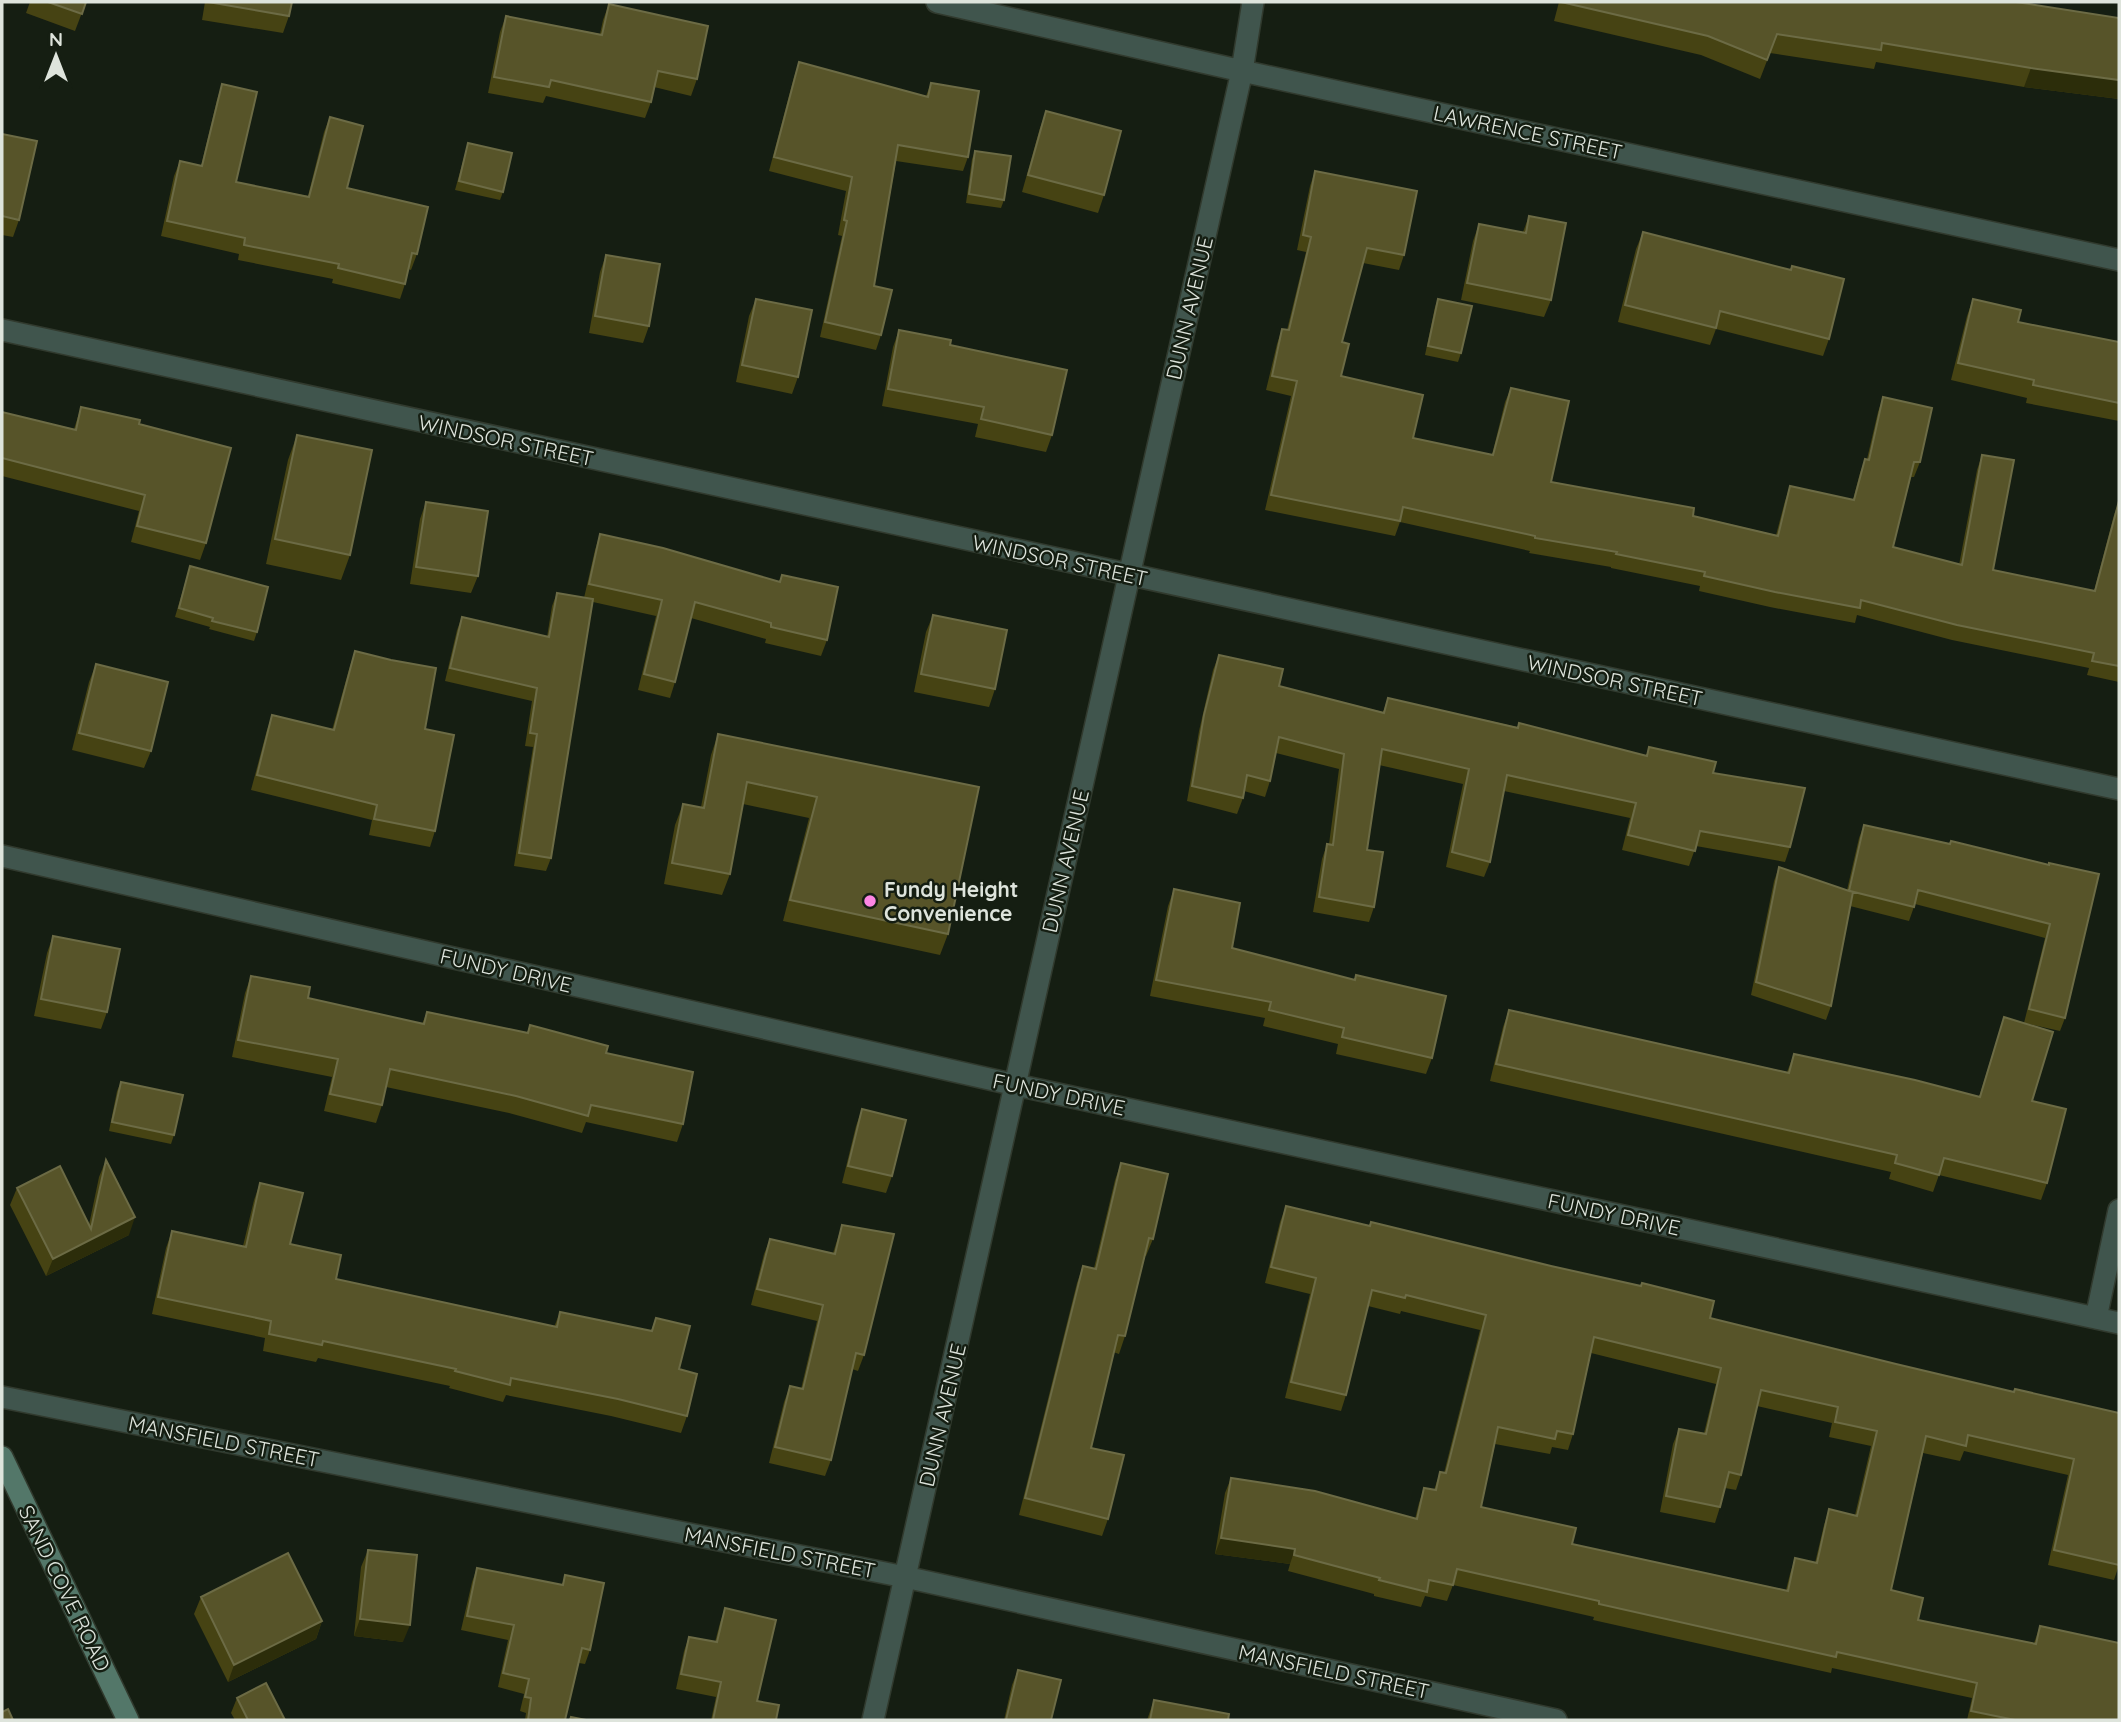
<svg xmlns="http://www.w3.org/2000/svg" width="2121" height="1722" font-family="Quicksand,sans-serif">
<style>
.lines{fill:none;stroke-linecap:round;stroke-linejoin:round}
.street-casing{stroke:#313a2e;stroke-width:24}
.secondary-casing{stroke:#313a2e;stroke-width:24}
.street{stroke:#40554d;stroke-width:21}
.secondary{stroke:#537769;stroke-width:21}
.wall{fill:#464313;fill-rule:evenodd}
.shaded-wall{fill:#2c2d0a}
.building{fill:#575429;stroke:#6c6b45;stroke-width:2;fill-rule:evenodd}
.poi-dot{fill:#fd86e3;stroke:#151e12;stroke-width:2.5}
.labels{text-anchor:middle;dominant-baseline:central;stroke-width:5;stroke-linejoin:round;paint-order:stroke}
.street-label{font-size:21px;fill:#dee4dc;stroke:#151e12}
.poi-label{font-size:21px;font-weight:bold;fill:#dee4dc;stroke:#151e12;text-anchor:start}
</style>
<rect width="100%" height="100%" fill="#151e12"/>
<g class="lines">
<defs>
<path id="street" d="M937,2L1242,71L2119,260
M2,330L2119,789
M2,856L1016,1085L2119,1323
M2096,1318L2119,1210
M2,1397L905,1577L1556,1720
M873,1720L1242,71L1253,2"/>
<path id="secondary" d="M2,1457L128,1720"/>
</defs>
<use href="#street" class="street-casing"/>
<use href="#secondary" class="secondary-casing"/>
<use href="#street" class="street"/>
<use href="#secondary" class="secondary"/>
</g>
<path class="wall" d="M30,2H86L75,31L26,13Z
M205,2H292L289,16L283,33L202,20Z
M1559,2H2016L2119,18V99L2024,87L1876,62L1874,69L1770,53L1760,79L1701,55L1554,21Z
M609,4L697,79L691,96L654,87L651,102L645,118L546,96L543,103L488,93L500,32L506,16L600,34L603,20Z
M799,62L926,96L931,83L968,157L963,171L896,161L874,286L881,335L876,350L820,337L842,236L838,235L846,191L769,171L794,77Z
M222,84L236,182L308,196L324,132L330,117L347,188L417,254L411,270L408,269L405,284L400,299L332,283L333,279L238,260L239,254L161,236L174,176L180,161L201,166L217,100Z
M1046,111L1104,195L1098,213L1022,192L1040,128Z
M2,134L19,220L13,237L2,235Z
M468,143L503,192L500,200L455,190Z
M975,151L1004,200L1001,208L966,203L972,159Z
M1315,171L1404,255L1399,270L1363,263L1342,342L1341,376L1413,438L1492,455L1505,402L1511,388L1551,482L1776,535L1785,501L1790,486L1853,500L1860,473L1865,459H1867L1878,412L1883,397L1920,462L1914,477H1911L1893,547L1959,565L1977,470L1982,455L1993,570L2094,591L2114,515L2119,501V682L2087,675L2089,668L1952,640L1857,615L1855,623L1770,607L1699,591L1700,586L1611,568V567L1529,553L1530,551L1400,522L1395,536L1265,510L1291,396L1266,390L1277,344L1282,329L1287,330L1306,252L1297,250L1310,186Z
M1529,216L1551,300L1544,317L1461,300L1473,241L1479,224L1523,232Z
M1643,232L1829,339L1823,356L1716,329L1710,345L1618,322L1636,249Z
M606,255L649,326L643,343L589,333L600,272Z
M756,299L798,377L792,394L736,382L749,316Z
M1438,299L1461,353L1458,362L1425,355L1435,307Z
M1973,299L2018,322L2119,342V421L2026,403L2027,398L1951,380L1967,316Z
M899,330L950,345L1052,435L1046,452L975,437L978,424L882,406L893,347Z
M81,407L139,424L206,543L200,560L131,542L139,511L2,476V412L74,429Z
M297,435L350,555L341,580L266,564L288,460Z
M426,502L478,576L471,593L410,584L420,519Z
M600,534L779,582L782,575L827,640L821,656L765,643L766,639L691,618L675,682L670,698L638,690L656,616L593,602L551,858L546,871L514,866L533,747L525,746L532,701L445,681L457,630L462,617L547,637L552,606L557,593L584,598L595,550Z
M190,566L257,632L254,641L209,629L210,627L175,617Z
M933,615L995,689L989,707L914,692L926,632Z
M355,651L425,729L435,831L430,847L369,835L372,820L251,790L267,730L272,715L332,730L350,666Z
M1219,655L1279,686L1383,712L1388,698L1646,756L1649,747L1713,773L1790,847L1785,862L1696,846L1689,866L1622,850L1630,818L1504,791L1490,862L1484,877L1446,867L1463,784L1379,765L1367,850L1374,907L1369,922L1313,912L1322,859L1327,844H1329L1339,769L1276,753L1270,781L1265,797L1244,791L1243,798L1237,814L1187,801L1199,731L1213,670Z
M96,664L151,751L144,768L72,750L89,682Z
M718,734L979,787L948,934L940,955L783,921L809,818L743,804L730,874L722,895L664,884L675,825L683,804L701,807L711,755Z
M1864,825L2049,865L2065,1018L2060,1031L2024,1023L2045,938L1915,904L1909,921L1850,906L1831,1006L1826,1020L1751,995L1774,881L1779,867L1847,890L1859,838Z
M1174,889L1232,948L1354,980L1356,975L1432,1058L1426,1074L1336,1054L1338,1044L1263,1026L1265,1018L1150,996L1168,906Z
M53,936L107,1012L101,1029L34,1016L47,953Z
M251,976L308,998L422,1024L427,1012L527,1033L530,1025L606,1053L683,1124L677,1142L586,1122L582,1133L509,1113L386,1087L382,1105L376,1123L324,1111L332,1077L232,1057L245,993Z
M1509,1010L1787,1072L1794,1054L1979,1097L2004,1017L2032,1101L2047,1183L2041,1200L1939,1175L1933,1192L1889,1179L1891,1172L1490,1081L1503,1027Z
M121,1082L174,1135L171,1144L109,1131L117,1091Z
M862,1109L892,1176L886,1193L842,1183L856,1126Z
M106,1160L129,1235L46,1276L10,1205L17,1188L89,1225L99,1177Z
M1121,1163L1153,1239L1146,1256H1145L1125,1336L1119,1354L1113,1352L1091,1448L1108,1519L1102,1536L1019,1515L1077,1283L1083,1266L1094,1268L1115,1180Z
M260,1183L290,1244L336,1279L554,1327L560,1312L651,1331L656,1318L679,1369L687,1416L681,1433L611,1416L506,1395L503,1402L449,1388L450,1386L318,1358L316,1362L263,1351L265,1338L152,1314L166,1248L172,1231L243,1246L254,1200Z
M1286,1206L1710,1318L1896,1364L2014,1392L2119,1413V1565L2114,1580L2048,1565L2068,1475L1964,1451L1960,1461L1923,1453L1891,1590L1918,1620L2034,1643L2040,1626L2119,1720H1967L1972,1698L1832,1668L1831,1673L1593,1620L1594,1617L1453,1585L1447,1601L1425,1596L1421,1607L1374,1596V1594L1288,1571L1290,1564L1215,1554L1225,1493L1231,1478L1415,1519L1419,1503L1424,1488L1434,1490L1440,1472L1444,1473L1480,1330L1401,1311L1400,1314L1368,1306L1346,1395L1341,1411L1285,1398L1310,1294L1265,1283L1280,1222ZM1591,1353L1716,1384L1704,1433L1679,1429L1673,1444L1660,1512L1715,1523L1720,1507L1725,1488L1736,1490L1741,1475L1757,1406L1832,1423L1829,1437L1871,1446L1855,1515L1829,1509L1824,1525L1815,1563L1795,1558L1790,1574L1786,1590L1572,1544L1481,1507L1495,1444L1550,1454L1552,1447L1568,1450L1573,1434Z
M842,1225L864,1355L858,1371L852,1369L831,1460L825,1476L769,1463L784,1402L790,1386L801,1389L817,1321L751,1305L764,1254L770,1239L833,1253Z
M368,1550L403,1642L354,1636L361,1567Z
M477,1568L562,1585L565,1575L590,1650L585,1664L579,1663L565,1720H525L526,1713L520,1711L524,1694L498,1687L508,1640L461,1630L472,1582Z
M201,1597L322,1621L316,1639L228,1682L194,1614Z
M725,1608L757,1701L776,1720H711L716,1697L676,1689L684,1651L689,1637L715,1642L720,1623Z
M1018,1670L1051,1720H1004L1012,1685Z
M237,1698L285,1720H235L231,1713Z
M1154,1700L1228,1720H1147Z"/>
<path class="shaded-wall" d="M2031,68L2119,80V99L2024,87Z
M135,1217L129,1235L46,1276L53,1259Z
M1221,1538L1295,1549L1290,1564L1215,1554Z
M360,1619L410,1625L403,1642L354,1636Z
M322,1621L316,1639L228,1682L234,1665Z"/>
<path class="building" d="M48,2H86L82,14Z
M208,2H292L289,16Z
M1561,2H2016L2119,18V80L2031,68L1882,43L1881,50L1777,34L1767,60L1708,36Z
M609,4L708,26L697,79L658,71L651,102L551,80L549,87L494,77L506,16L602,35Z
M799,62L928,97L931,83L979,91L968,157L898,145L874,286L892,290L881,335L825,322L847,221L844,220L852,177L774,157Z
M222,84L257,92L236,182L309,197L330,117L363,126L347,188L428,207L417,254L412,253L405,284L338,268L339,264L244,245L245,238L167,221L180,161L202,166Z
M1046,111L1121,131L1104,195L1028,175Z
M2,134L37,141L19,220L2,216Z
M468,143L512,153L503,192L459,181Z
M975,151L1011,156L1004,200L969,194Z
M1315,171L1417,191L1404,255L1367,248L1342,342L1349,344L1341,376L1423,395L1413,438L1493,455L1511,388L1569,401L1551,482L1694,508L1693,516L1778,536L1790,486L1854,500L1865,459L1869,460L1883,397L1932,408L1920,462H1914L1893,547L1962,565L1982,455L2014,460L1993,570L2095,591L2119,501V666L2092,661L2094,653L1957,625L1861,600L1860,608L1775,592L1704,576L1705,572L1616,554L1617,552L1535,538V536L1403,507L1400,521L1271,495L1297,381L1272,376L1282,329L1289,330L1311,237L1303,235Z
M1529,216L1566,223L1551,300L1467,283L1479,224L1526,233Z
M1643,232L1791,270L1792,266L1844,279L1829,339L1720,311L1716,328L1625,305Z
M606,255L660,264L649,326L595,316Z
M756,299L812,310L798,377L742,365Z
M1438,299L1472,306L1461,353L1428,346Z
M1973,299L2021,310L2018,322L2119,342V403L2033,385L2034,380L1958,363Z
M899,330L951,340L950,345L1067,370L1052,435L981,419L984,407L888,389Z
M81,407L140,420L139,424L231,448L206,543L137,526L145,495L2,458V412L76,430Z
M297,435L372,450L350,555L275,539Z
M426,502L488,511L478,576L416,567Z
M600,534L663,548L780,582L782,575L838,587L827,640L771,627V623L695,602L675,682L644,674L662,600L589,584Z
M190,566L268,587L257,632L212,621L213,618L179,608Z
M557,593L593,599L551,858L519,853L537,734L530,733L537,688L450,668L462,617L549,637Z
M933,615L1007,630L995,689L921,674Z
M355,651L391,660L436,668L425,729L454,735L435,831L374,819L377,805L257,775L272,715L334,730Z
M1219,655L1283,669L1279,686L1384,713L1388,698L1518,728L1519,723L1647,756L1649,747L1716,762L1713,773L1805,788L1790,847L1700,831L1695,851L1628,835L1636,803L1507,775L1490,862L1452,852L1469,769L1382,749L1367,850L1383,852L1374,907L1319,897L1327,844L1333,845L1344,754L1279,737L1270,781L1247,775L1243,798L1192,786L1204,715Z
M96,664L168,682L151,751L79,733Z
M718,734L979,787L948,934L790,900L817,797L747,782L730,874L672,863L683,804L704,808Z
M1864,825L1950,844L1951,841L2049,865V863L2099,874L2065,1018L2029,1009L2050,924L1918,890L1914,907L1850,891L1853,892L1831,1006L1756,982L1779,867L1849,891Z
M1174,889L1240,903L1232,948L1355,980L1356,975L1446,996L1432,1058L1342,1037L1344,1028L1269,1010L1271,1002L1156,980Z
M53,936L120,949L107,1012L41,999Z
M251,976L310,987L308,998L424,1024L427,1012L528,1033L530,1025L608,1046L606,1053L693,1072L683,1124L591,1105L588,1116L516,1096L390,1069L382,1105L330,1094L338,1059L238,1040Z
M1509,1010L1789,1073L1794,1054L1915,1080L1980,1097L2004,1017L2053,1032L2032,1101L2066,1109L2047,1183L1944,1158L1939,1175L1895,1163L1897,1155L1496,1064Z
M121,1082L183,1095L174,1135L112,1122Z
M862,1109L906,1120L892,1176L848,1166Z
M106,1160L135,1217L53,1259L17,1188L60,1166L91,1229Z
M1121,1163L1168,1174L1153,1239L1149,1238L1125,1336L1118,1335L1091,1448L1124,1455L1108,1519L1025,1498L1083,1266L1096,1269Z
M260,1183L303,1193L290,1244L341,1255L336,1279L557,1327L560,1312L652,1331L656,1318L690,1326L679,1369L697,1374L687,1416L618,1399L511,1378L510,1385L455,1371L456,1369L323,1341L322,1345L269,1334L271,1321L158,1297L172,1231L246,1247Z
M1286,1206L1370,1226L1371,1222L1551,1266L1641,1286L1642,1283L1714,1301L1710,1318L1896,1364L2014,1392L2015,1389L2119,1413V1565L2054,1550L2074,1459L1968,1435L1966,1446L1926,1436L1891,1590L1923,1598L1918,1620L2036,1644L2040,1626L2119,1643V1720H2015L1971,1711L1977,1683L1837,1652L1836,1657L1599,1604V1601L1457,1569L1453,1585L1429,1580L1427,1592L1379,1580L1380,1578L1294,1555L1295,1549L1221,1538L1231,1478L1315,1491L1417,1519L1424,1488L1436,1490L1440,1472L1446,1473L1486,1315L1406,1295L1405,1298L1372,1290L1346,1395L1291,1382L1316,1278L1271,1267ZM1594,1337L1721,1368L1706,1434L1679,1429L1666,1496L1720,1507L1729,1472L1741,1475L1761,1390L1838,1407L1835,1422L1877,1431L1857,1516L1829,1509L1817,1563L1795,1558L1788,1591L1572,1544L1576,1528L1481,1507L1498,1427L1555,1439L1557,1431L1573,1434Z
M842,1225L894,1234L864,1355L856,1353L831,1460L775,1447L790,1386L803,1389L823,1305L757,1289L770,1239L835,1254Z
M368,1550L417,1555L410,1625L360,1619Z
M288,1553L322,1621L234,1665L201,1597Z
M477,1568L563,1585L565,1575L604,1583L590,1650L582,1648L565,1720H528L531,1698L525,1697L529,1679L503,1673L514,1625L467,1616Z
M725,1608L776,1620L757,1701L779,1705L776,1720H713L721,1682L681,1674L689,1637L717,1642Z
M1018,1670L1061,1680L1051,1720H1006Z
M266,1683L285,1720H248L237,1698Z
M1154,1700L1229,1714L1228,1720H1150Z
M8,1709L13,1720H2V1712Z
M571,1717L586,1720H570Z"/>
<circle class="poi-dot" cx="870" cy="901" r="7"/>
<g class="labels">
<g class="street-label">
<text transform="translate(1528 132) rotate(12)">LAWRENCE STREET</text>
<text transform="translate(1189 308) rotate(-77)">DUNN AVENUE</text>
<text transform="translate(506 440) rotate(12)">WINDSOR STREET</text>
<text transform="translate(1060 560) rotate(12)">WINDSOR STREET</text>
<text transform="translate(1615 680) rotate(12)">WINDSOR STREET</text>
<text transform="translate(1065 861) rotate(-77)">DUNN AVENUE</text>
<text transform="translate(506 970) rotate(13)">FUNDY DRIVE</text>
<text transform="translate(1059 1094) rotate(12)">FUNDY DRIVE</text>
<text transform="translate(1614 1214) rotate(12)">FUNDY DRIVE</text>
<text transform="translate(942 1415) rotate(-77)">DUNN AVENUE</text>
<text transform="translate(224 1441) rotate(11)">MANSFIELD STREET</text>
<text transform="translate(780 1552) rotate(11)">MANSFIELD STREET</text>
<text transform="translate(65 1588) rotate(64)">SAND COVE ROAD</text>
<text transform="translate(1334 1671) rotate(12)">MANSFIELD STREET</text>
</g>
<g class="poi-label">
<text x="884" y="889">Fundy Height<tspan x="884" dy="24">Convenience</tspan></text>
</g>
</g>
<rect width="2121" height="1722" fill="none" stroke="#dee4dc" stroke-width="7"/>
<g transform="translate(56 56)" stroke="#151e12" stroke-width="5" paint-order="stroke">
<path d="M0-5L12 26L0 18L-12 26Z" fill="#dee4dc"/>
<text y="-10" font-size="19" font-weight="bold" text-anchor="middle" fill="#dee4dc">N</text>
</g>
</svg>
